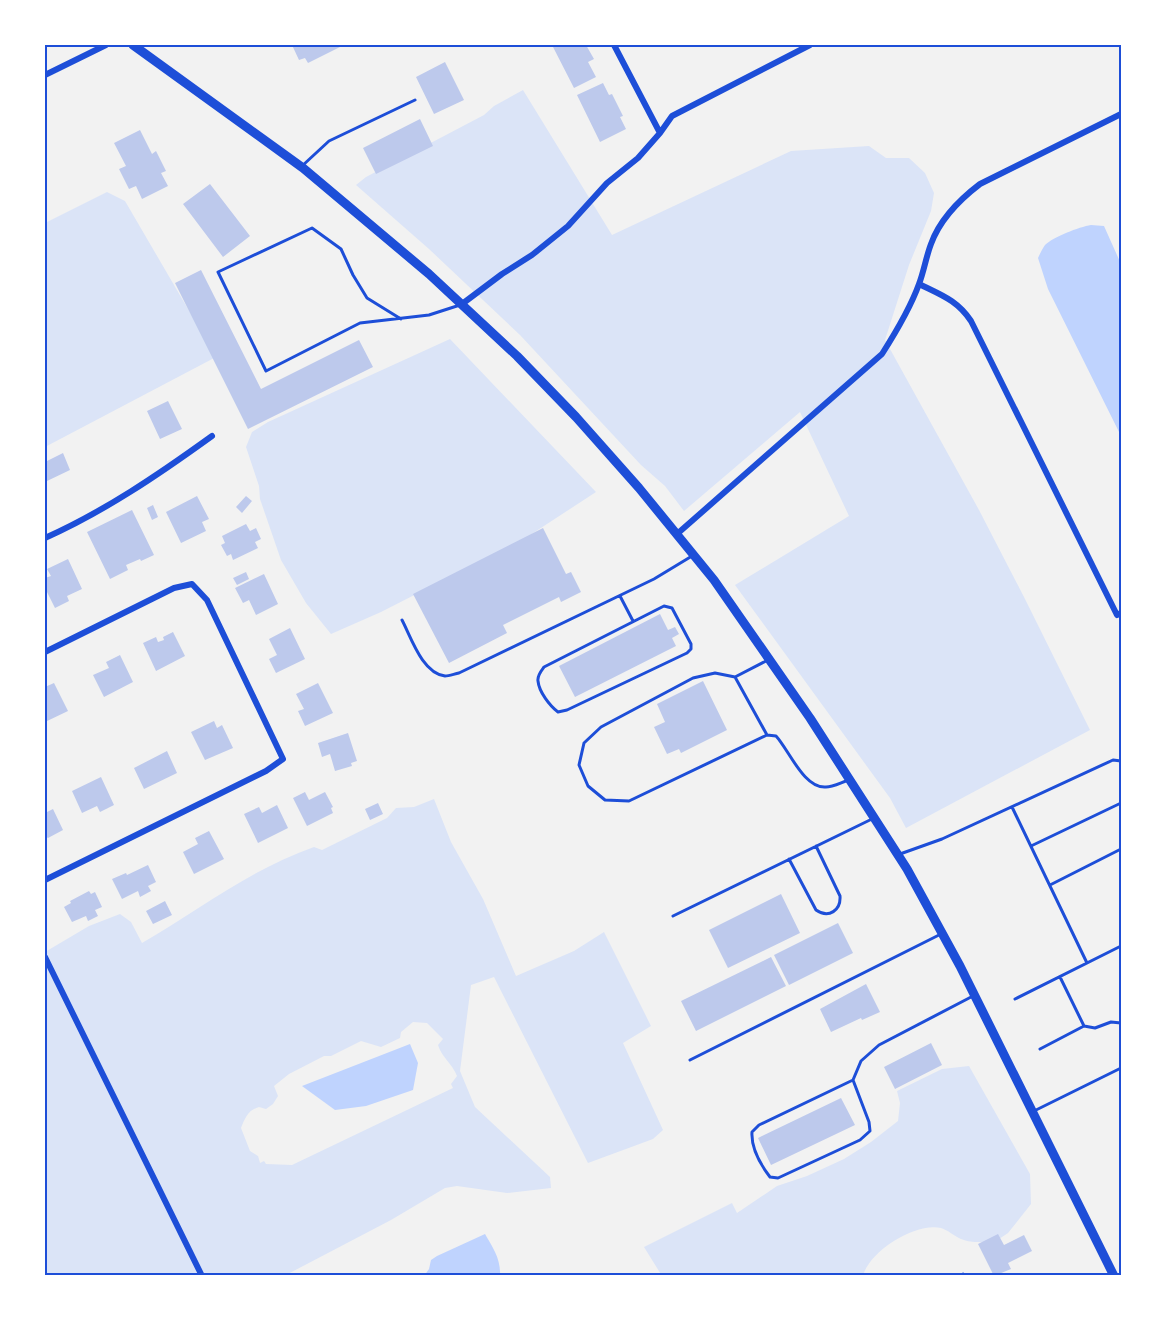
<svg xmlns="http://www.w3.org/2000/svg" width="1166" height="1321" font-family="'Times New Roman',serif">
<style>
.green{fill:#dbe4f7;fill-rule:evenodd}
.water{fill:#bfd3fe}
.building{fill:#bdc9ec}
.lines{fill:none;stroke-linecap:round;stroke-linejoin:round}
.service{stroke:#1d4ed8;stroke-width:3}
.minor{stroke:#1d4ed8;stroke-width:6}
.primary{stroke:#1d4ed8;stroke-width:9}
.neatline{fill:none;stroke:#1d4ed8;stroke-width:2}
</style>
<rect width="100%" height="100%" fill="#f2f2f2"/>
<path class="green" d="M523,90L612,235L791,151L869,146L886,158H909L925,173L934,193L931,211L909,265L885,340L979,510L1025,599L1090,730L906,828L890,798L735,585L849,516L800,412L684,511L665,486L641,465L520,335L429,249L356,185L366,177L484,115L494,106Z
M107,192L125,201L216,357L45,447V223Z
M450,339L596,492L524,539L381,612L331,634L306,603L281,560L260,499L259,486L246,447L252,432L268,422Z
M434,799L451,842L483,899L516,976L574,951L604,932L651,1026L623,1043L663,1130L653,1139L588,1163L494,977L471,985L460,1071L475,1107L550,1177L551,1188L507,1193L457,1186L445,1188L391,1220L284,1276H45V952L89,926L120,914L131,922L142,943C199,910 251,869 314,847L322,850L387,818L396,808L414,807ZM413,1022L427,1023L443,1039L438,1045C442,1058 452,1063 457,1076L451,1084L453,1088L292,1165L266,1164L264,1161L260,1163L258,1156L250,1151L241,1128C245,1118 248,1110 259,1107L266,1109L273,1104L278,1096L274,1086L289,1074L324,1056H331L361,1041L381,1047L400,1038L401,1032Z
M969,1066L1030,1174L1031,1204L1008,1233L993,1243C983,1242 970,1243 961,1239C954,1236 948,1230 941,1228C916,1222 869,1251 863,1276H662L644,1247L732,1203L737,1213L777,1186L807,1176L844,1159L871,1142L898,1121L900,1103L897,1091L942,1069Z"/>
<path class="water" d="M1091,225L1104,226L1121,264V436L1048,289L1038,258C1040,254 1042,249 1045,245C1053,237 1079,227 1091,225Z
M410,1044L418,1063L413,1090L366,1106L335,1110L302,1086Z
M485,1234C493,1248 501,1259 500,1276H424L429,1269L431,1260L437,1256Z"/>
<path class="building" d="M292,45H344L308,63L305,58L299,60Z
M552,45H586L594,59L588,62L596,77L574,88Z
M445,62L464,100L434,114L416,77Z
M603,83L609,95L612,94L623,116L620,117L626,129L600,142L577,95Z
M420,119L433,146L376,174L363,148Z
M140,130L152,154L156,151L166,171L161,173L168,186L142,199L136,186L129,189L119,169L126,166L114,143Z
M210,184L250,236L223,257L183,204Z
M201,270L261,389L359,340L373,367L248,429L175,283Z
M168,401L182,429L160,439L147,411Z
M63,453L70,470L47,481L45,462Z
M197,496L209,519L202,522L206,531L181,543L166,512Z
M246,496L252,501L242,513L236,507Z
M153,505L158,517L152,520L147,508Z
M132,510L154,555L141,561L140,559L126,565L128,570L110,579L87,532Z
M246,524L250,531L256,528L261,539L255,542L258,548L233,560L231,554L227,556L221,545L225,543L222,536Z
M543,528L566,574L571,572L581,592L561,602L559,597L503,625L507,633L449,663L413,594Z
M68,559L82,589L67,596L69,601L55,608L45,588V578L51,576L47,569Z
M246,572L249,579L237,585L233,578Z
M264,574L278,604L256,615L249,600L243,603L235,588Z
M660,614L668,630L675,627L679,634L672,638L676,646L575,697L559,666Z
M290,628L305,659L276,673L269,659L277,655L269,639Z
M173,632L185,656L156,671L143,643L156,637L158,642L164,640L163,637Z
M120,655L133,682L104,697L93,675L109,668L106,662Z
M703,681L727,730L681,753L679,749L667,754L654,727L665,722L657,704Z
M54,683L68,711L45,722V687Z
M318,683L333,713L305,726L298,711L304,709L296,694Z
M214,721L217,728L222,725L233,748L205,760L191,732Z
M348,733L357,761L351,763L352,766L335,771L330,754L322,757L318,743Z
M167,751L177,773L144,789L134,768Z
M101,777L114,805L100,812L97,806L82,813L72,791Z
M305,792L309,800L325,792L333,807L331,808L333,813L307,826L293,798Z
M378,803L383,814L370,820L365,809Z
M277,805L288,828L258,843L244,814L259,807L262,813Z
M53,809L63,830L48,838L45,836V813Z
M209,831L224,859L194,874L183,852L198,844L195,838Z
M148,865L156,882L148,886L151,891L140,897L138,891L122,899L112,879L126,873L127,875Z
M89,891L91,894L95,892L102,907L95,910L98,916L88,921L86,916L72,922L64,907L71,903L70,901Z
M781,894L800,933L728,968L709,930Z
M165,901L172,915L153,924L146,911Z
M838,923L853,953L789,985L774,955Z
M771,957L786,986L696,1031L681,1001Z
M866,984L880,1012L862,1020L861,1018L831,1032L820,1009Z
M931,1043L942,1065L895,1089L884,1067Z
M841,1098L855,1125L771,1165L758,1138Z
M998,1234L1004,1245L1024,1235L1032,1251L1008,1263L1011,1269L994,1276L978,1244Z"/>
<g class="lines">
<path class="service" d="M302,166L329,141L415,100
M401,319L367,298L353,275L341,249L312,228L218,272L266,371L360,323L429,315L460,305
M620,596L633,621
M664,606L672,608L691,644V649L687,653L567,710L558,712C550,706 539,692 538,681C537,676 541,671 544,667Z
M402,620C411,637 422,673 445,676C449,676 454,674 459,673L654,579L692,556
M768,660L735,677L715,673L693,678L601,727L584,743L579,765L588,786L605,800L629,801L767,735L776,736C789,750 804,789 826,787C833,787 842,782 849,780
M735,677L767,735
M1012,807L1087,963
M1031,846L1121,803
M900,854L942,839L1113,760L1121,761
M789,859L816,910C829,919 841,910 840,896L816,846
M1050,885L1121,849
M673,916L874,818
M1060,977L1084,1026
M1015,999L1121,946
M1040,1049L1084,1026L1095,1028L1111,1022L1121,1023
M690,1060L941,934
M853,1080L759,1125L752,1132C751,1147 760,1164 770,1177L778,1178L860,1140L870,1131L869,1122L853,1080L861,1061L879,1045L973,996
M1034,1111L1121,1068
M963,1274L964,1276"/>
<path class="minor" d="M614,45L660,133
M45,75L106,45
M919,284C941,295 957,300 971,321L1117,615L1121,613
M462,304L502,274L532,255L568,226L607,183L638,158L660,133L672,116L810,45
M677,534L882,354C896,332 910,309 919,284C924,271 926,257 931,244C940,219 959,200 980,184L1121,114
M45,538C105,511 158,475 212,436
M45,652L174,588L192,584L207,600L283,759L266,771L45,880
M45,957L202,1276"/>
<path class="primary" d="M133,45L303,168L429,274L517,356L576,417L639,488L714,580L810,718L907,869L960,966L1114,1276"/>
</g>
<rect width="1166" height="1321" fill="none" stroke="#ffffff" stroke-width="93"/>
<rect x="46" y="46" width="1074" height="1228" class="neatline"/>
</svg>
